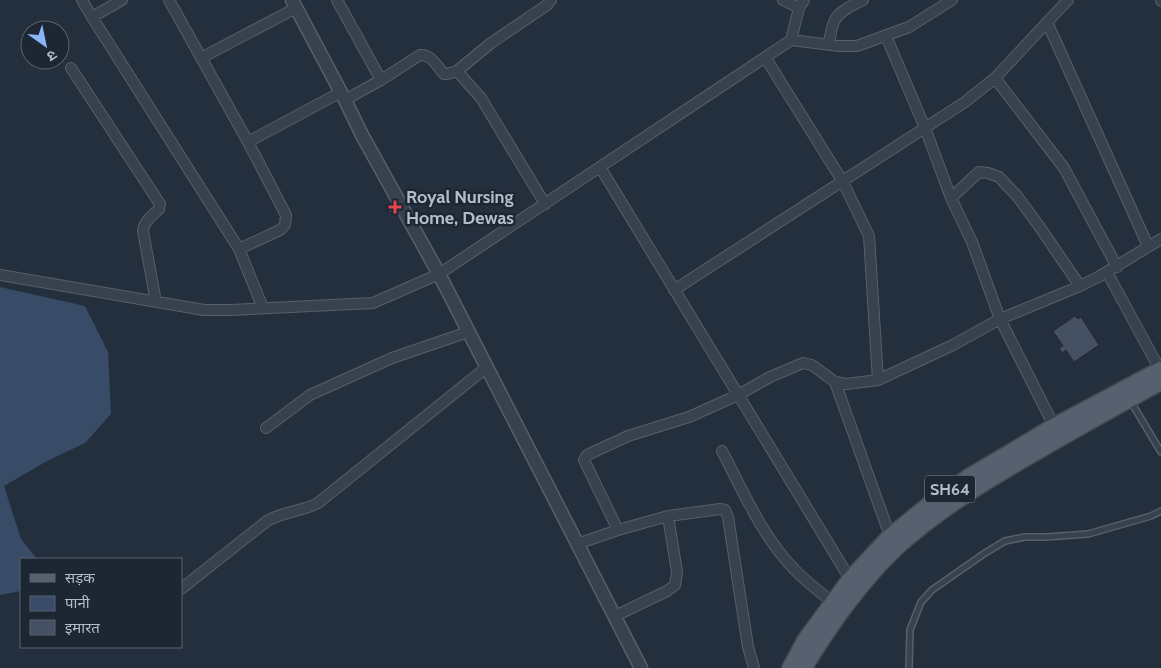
<svg xmlns="http://www.w3.org/2000/svg" width="1161" height="668" font-family="Cabin,'Noto Sans Devanagari',sans-serif">
<style>
.water{fill:#394c67}
.building{fill:#455162;stroke:#1f2835}
.lines{fill:none;stroke-linecap:round;stroke-linejoin:round}
.service-casing{stroke:#565f6c;stroke-width:8}
.minor-casing{stroke:#565f6c;stroke-width:12}
.tertiary-casing{stroke:#565f6c;stroke-width:15}
.primary-casing{stroke:#414a57;stroke-width:18}
.service{stroke:#38414e;stroke-width:5}
.minor{stroke:#38414e;stroke-width:10}
.tertiary{stroke:#38414e;stroke-width:12}
.primary{stroke:#56606e;stroke-width:15}
.health-dot{fill:#e0444e;stroke:#1d2633;stroke-width:2}
.labels{text-anchor:middle;dominant-baseline:central;stroke-width:5;stroke-linejoin:round;paint-order:stroke}
.shield{fill:#1d2633;stroke:#878f9c;stroke-width:1}
.shield-label{font-size:16px;font-weight:bold;fill:#b4bcc9}
.poi-label{font-size:18px;font-weight:bold;fill:#b4bcc9;stroke:#1d2633;text-anchor:start}
</style>
<rect width="100%" height="100%" fill="#242f3e"/>
<path class="water" d="M0,287L85,306L108,352L111,414L85,443L47,461L4,486L21,539L37,559H21V591L0,595Z"/>
<path class="building" d="M397,203L399,207L390,213L388,209Z
M1075,316L1078,319L1081,317L1099,345L1074,362L1066,350L1062,353L1059,348L1063,346L1053,331Z"/>
<g class="lines">
<defs>
<path id="service" d="M1131,402L1161,452
M909,668L910,630L921,602L932,590L985,553L1005,541L1025,537H1046L1088,534L1151,516L1161,511"/>
<path id="minor" d="M82,0L92,17L239,249L263,308
M169,0L248,142L286,215L285,225L280,230L239,249
M337,0L381,80
M783,0L799,8
M1161,0V1
M92,17L122,0
M1047,22L1148,246
M886,36L925,128L951,198L972,242L1000,319L1054,426
M791,40L839,46H857L909,27L952,0
M829,45C832,15 837,13 863,0
M765,57L843,182L869,236L878,380
M201,58L296,8
M71,68L160,204L159,209C152,216 144,221 143,231L156,302
M457,71L481,98L545,204
M995,78L1064,168L1117,267
M345,100L381,80L420,55C431,54 437,66 444,74H447L457,71L491,43L547,5L551,0
M248,142L341,92
M600,167L850,579
M951,198L979,172L988,173L999,177L1017,196L1039,226L1080,286
M1107,272L1160,370
M0,275L204,310H231L373,303L439,274L791,40L799,8L804,0
M674,290L965,102L995,78L1068,0
M835,382L890,536
M266,428L310,395L392,358L468,332
M722,451C743,491 762,536 794,569C805,581 819,591 832,602
M618,530L584,460L587,455L628,436L689,417L738,395L770,377L803,363L812,365L835,382L846,384L878,380L953,345L1000,319L1080,286L1100,276L1161,239
M577,544L618,530L668,516L720,509L725,510L728,517L748,647L754,668
M181,589L267,521C284,511 301,512 318,503L487,367
M615,616L667,591L675,585L677,572L668,516"/>
<path id="tertiary" d="M292,0L345,100L362,135L439,274L641,668"/>
<path id="primary" d="M790,668L805,640L850,579L890,536L932,502L970,476L1054,426L1161,369
M804,668C830,625 858,585 894,550C934,513 981,484 1028,457C1072,431 1116,407 1161,382"/>
</defs>
<use href="#service" class="service-casing"/>
<use href="#minor" class="minor-casing"/>
<use href="#tertiary" class="tertiary-casing"/>
<use href="#primary" class="primary-casing"/>
<use href="#service" class="service"/>
<use href="#minor" class="minor"/>
<use href="#tertiary" class="tertiary"/>
<use href="#primary" class="primary"/>
</g>
<path class="health-dot" d="M392.5 199.5h5v5h5v5h-5v5h-5v-5h-5v-5h5z"/>
<g class="labels">
<rect class="shield" x="925" y="475.5" width="50" height="27" rx="4"/>
<g class="shield-label">
<text x="950" y="489">SH64</text>
</g>
<g class="poi-label">
<text x="406" y="197">Royal Nursing<tspan x="406" dy="21">Home, Dewas</tspan></text>
</g>
</g>
<rect x="20" y="558" width="162" height="90" fill="#1d2633" stroke="#59626f"/>
<rect x="30" y="574" width="25" height="8" fill="#56606e" stroke="#59626f"/>
<text x="65" y="583" font-size="15" fill="#b4bcc9">सड़क</text>
<rect x="30" y="596" width="25" height="15" fill="#394c67" stroke="#59626f"/>
<text x="65" y="608" font-size="15" fill="#b4bcc9">पानी</text>
<rect x="30" y="620" width="25" height="15" fill="#455162" stroke="#59626f"/>
<text x="65" y="633" font-size="15" fill="#b4bcc9">इमारत</text>
<g transform="translate(45 45) rotate(147)"><circle r="24" fill="#1d2633" stroke="#59626f"/>
<path d="M0-4L9 19L0 12L-9 19Z" fill="#8ab4f8"/>
<text y="-8" font-size="14" font-weight="bold" text-anchor="middle" fill="#b4bcc9">उ</text>
</g>
</svg>
